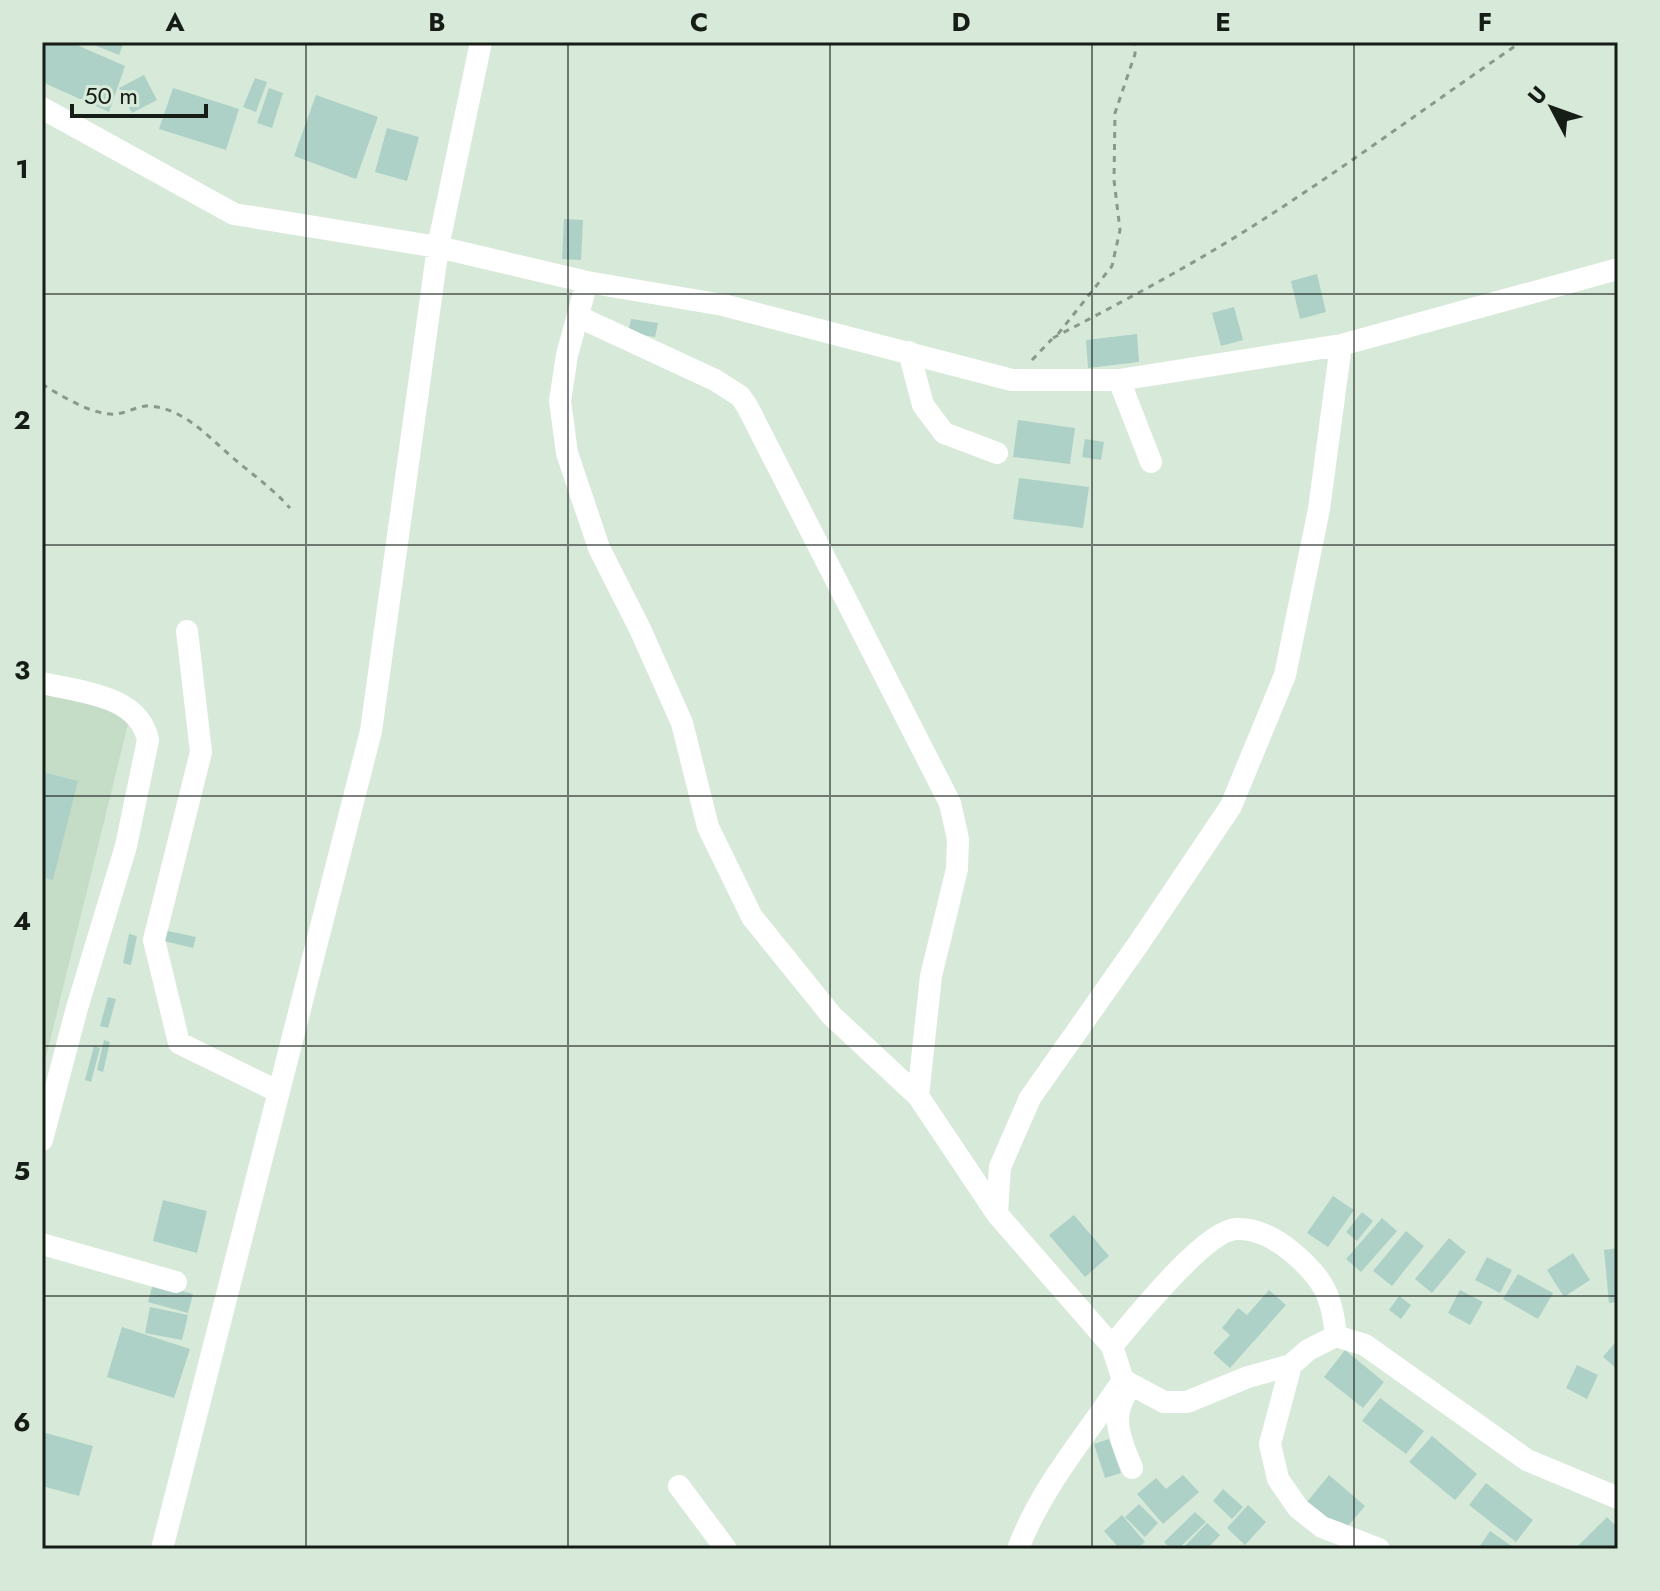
<svg xmlns="http://www.w3.org/2000/svg" width="1660" height="1591" font-family="Jost,sans-serif">
<style>
.built{fill:#c5ddc7}
.building{fill:#add1c7}
.lines{fill:none;stroke-linecap:round;stroke-linejoin:round}
.path{stroke:#8b988c;stroke-width:3;stroke-dasharray:6 6;stroke-linecap:butt}
.minor{stroke:#fff;stroke-width:22}
.grid{fill:none;stroke:#161d17;stroke-width:2;stroke-opacity:0.55}
.neatline{fill:none;stroke:#161d17;stroke-width:3}
.grid-label{font-size:26px;text-anchor:middle;font-weight:bold;fill:#161d17}
</style>
<rect width="100%" height="100%" fill="#d7e9d8"/>
<path class="built" d="M42,690L131,712L42,1073Z"/>
<path class="building" d="M44,42H70L125,66L109,112L42,82Z
M87,42H124L119,55Z
M144,75L157,100L132,113L119,88Z
M255,78L267,82L256,112L243,107Z
M173,88L239,109L226,150L159,129Z
M269,88L283,93L272,128L257,123Z
M316,95L378,117L356,179L294,156Z
M387,128L419,137L407,181L375,172Z
M564,219L583,220L581,260L562,259Z
M1317,274L1326,312L1300,319L1291,281Z
M1234,307L1243,340L1221,346L1212,313Z
M631,319L658,323L655,337L628,333Z
M1137,334L1139,362L1088,368L1086,340Z
M1018,420L1075,428L1070,464L1013,457Z
M1085,439L1104,442L1101,460L1082,457Z
M1019,478L1089,487L1083,528L1013,519Z
M42,772L78,781L53,880L42,877Z
M163,930L196,937L193,948L160,940Z
M129,934L137,936L131,965L123,963Z
M108,997L116,999L108,1028L100,1026Z
M104,1040L110,1042L103,1072L97,1070Z
M94,1046L100,1048L91,1082L85,1080Z
M1333,1196L1354,1210L1328,1247L1307,1233Z
M163,1200L207,1211L197,1253L153,1241Z
M1362,1212L1373,1221L1357,1241L1346,1232Z
M1074,1215L1109,1256L1085,1277L1049,1235Z
M1382,1218L1397,1231L1361,1272L1346,1259Z
M1406,1231L1424,1246L1392,1286L1373,1271Z
M1449,1238L1466,1252L1432,1293L1415,1279Z
M1618,1248V1302L1609,1303L1604,1250Z
M1573,1253L1590,1280L1564,1297L1547,1270Z
M1487,1257L1512,1270L1500,1293L1475,1280Z
M1518,1274L1553,1293L1538,1319L1503,1299Z
M153,1284L193,1294L188,1313L148,1302Z
M1269,1290L1286,1305L1230,1368L1213,1353L1230,1335L1222,1328L1238,1308L1247,1315Z
M1460,1290L1483,1302L1470,1325L1448,1313Z
M1399,1296L1411,1305L1401,1319L1389,1310Z
M150,1307L188,1315L182,1340L145,1333Z
M122,1327L190,1349L174,1398L107,1377Z
M1618,1339V1370L1603,1357Z
M1345,1350L1384,1382L1363,1408L1324,1377Z
M1577,1365L1598,1375L1587,1399L1566,1388Z
M1380,1398L1424,1431L1406,1454L1362,1421Z
M42,1432L93,1446L79,1496L42,1486Z
M1432,1436L1477,1474L1455,1500L1409,1462Z
M1109,1439L1121,1473L1105,1478L1094,1444Z
M1183,1475L1199,1492L1163,1524L1137,1494L1156,1478L1166,1489Z
M1329,1475L1365,1506L1343,1532L1307,1502Z
M1486,1483L1533,1520L1516,1542L1469,1505Z
M1223,1489L1243,1507L1232,1519L1213,1501Z
M1139,1504L1158,1523L1145,1537L1125,1517Z
M1248,1505L1266,1522L1245,1545L1227,1528Z
M1195,1512L1206,1522L1178,1549H1171L1164,1542Z
M1122,1515L1145,1542L1136,1549H1120L1104,1531Z
M1607,1517L1618,1528V1549H1575Z
M1207,1523L1220,1535L1207,1549H1182Z
M1490,1531L1513,1547L1511,1549H1478Z"/>
<g class="lines">
<path class="path" d="M1058,334L1112,266L1120,230L1114,180L1115,113L1135,54V42
M1053,338C1118,304 1183,270 1245,231C1339,172 1429,105 1521,42
M1032,360L1052,339
M42,384C61,396 94,416 116,414C126,413 136,407 146,406C184,406 212,441 239,463C257,478 274,490 290,508"/>
<path class="minor" d="M42,108L234,214L438,247L587,282L723,305L1012,380H1119L1341,345L1618,269
M587,282L567,355L560,401L567,453L599,548L640,629L682,723L708,827L752,917L832,1016L918,1096L997,1214
M579,317L715,380L740,396L747,406L950,803L958,839L957,869L931,976L918,1096
M1341,345L1319,509L1285,675L1231,806L1139,943L1030,1098L1000,1167L997,1214L1112,1346L1123,1380L1164,1402H1187L1248,1377L1291,1365L1308,1350L1336,1336L1365,1345L1527,1460L1618,1498
M909,352L923,405L944,433L997,453
M1119,380L1151,462
M187,631L201,752L154,940L179,1043L279,1092
M42,683C80,692 139,695 148,740L126,846L77,1008L42,1140
M42,1244L176,1282
M1112,1346C1134,1320 1204,1231 1236,1229C1256,1228 1277,1239 1292,1252C1323,1278 1332,1295 1336,1336
M1291,1365L1270,1444L1278,1479L1298,1508L1322,1527L1379,1549
M1127,1392C1109,1419 1122,1442 1132,1468
M679,1486L726,1549
M162,1549L371,731L438,247L481,42
M1018,1549C1041,1487 1087,1435 1123,1380"/>
</g>
<path class="grid" d="M306,42V1549M568,42V1549M830,42V1549M1092,42V1549M1354,42V1549M42,294H1618M42,545H1618M42,796H1618M42,1046H1618M42,1296H1618"/>
<rect width="1660" height="1591" fill="none" stroke="#d7e9d8" stroke-width="88"/>
<g transform="translate(1552 108) rotate(311)" stroke="#d7e9d8" stroke-width="6" paint-order="stroke">
<path d="M0-6L14 30L0 20L-14 30Z" fill="#161d17"/>
<text y="-12" font-size="22" font-weight="bold" text-anchor="middle" fill="#161d17">U</text>
</g>
<path d="M72 104v12h134v-12" fill="none" stroke="#161d17" stroke-width="4"/>
<text x="84" y="104" font-size="24" fill="#161d17" stroke="#d7e9d8" stroke-width="6" paint-order="stroke">50 m</text>
<rect x="44" y="44" width="1572" height="1503" class="neatline"/>
<g class="grid-label">
<text x="175" y="31">A</text>
<text x="437" y="31">B</text>
<text x="699" y="31">C</text>
<text x="961" y="31">D</text>
<text x="1223" y="31">E</text>
<text x="1485" y="31">F</text>
<text x="22" y="178">1</text>
<text x="22" y="429">2</text>
<text x="22" y="679">3</text>
<text x="22" y="930">4</text>
<text x="22" y="1180">5</text>
<text x="22" y="1431">6</text>
</g>
</svg>
